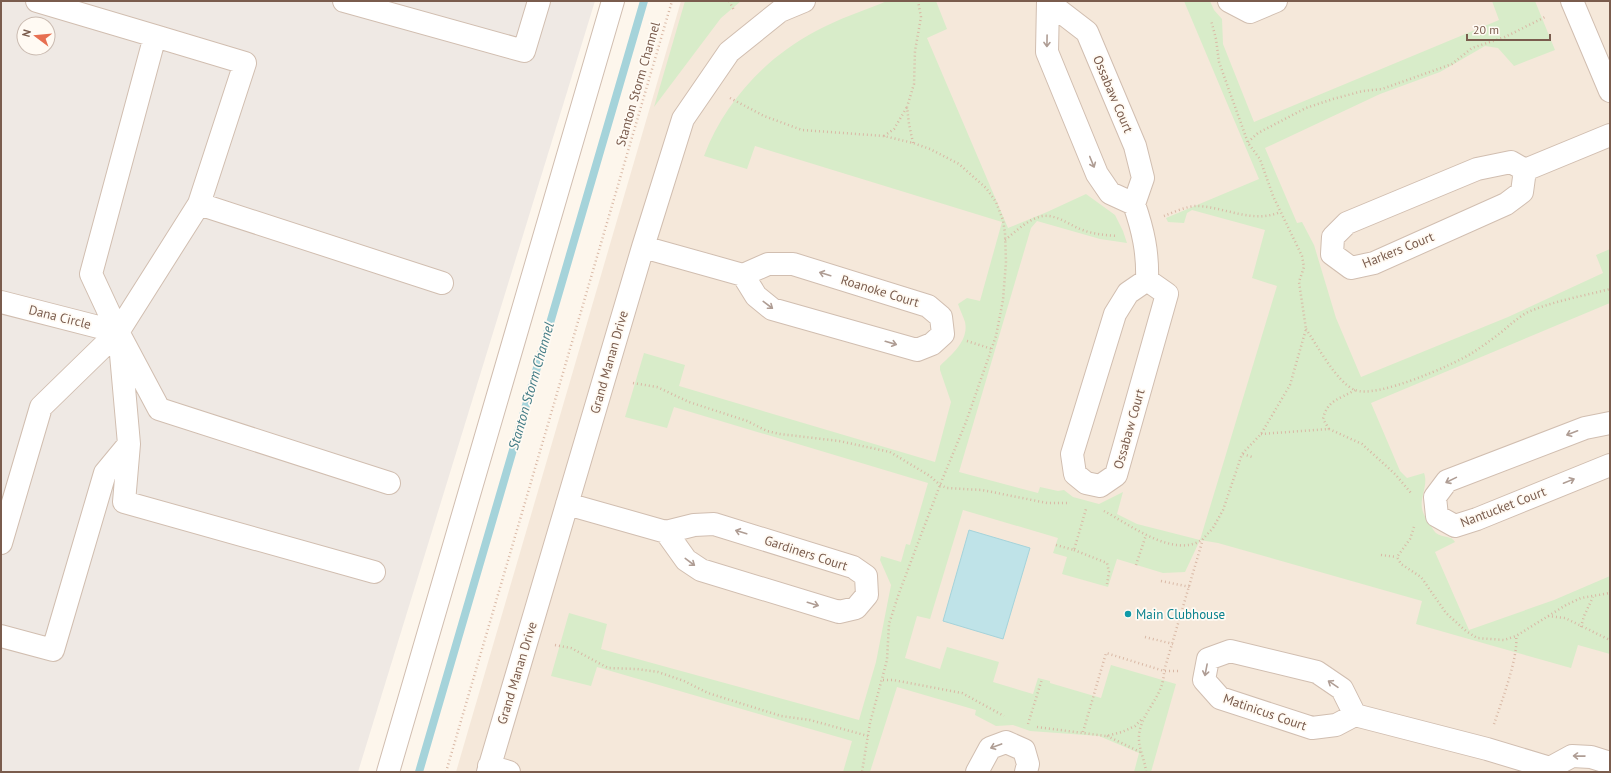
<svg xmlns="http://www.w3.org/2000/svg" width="1611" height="773" font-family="'PT Sans',sans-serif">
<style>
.residential{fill:#f5e8da}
.industrial{fill:#efe9e4;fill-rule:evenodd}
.green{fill:#d8ecc9}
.water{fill:#bfe3e8;stroke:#a5d3da}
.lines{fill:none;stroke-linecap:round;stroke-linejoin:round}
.stream{stroke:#a5d3da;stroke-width:8}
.minor-casing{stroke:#d1beb0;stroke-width:24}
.path{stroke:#d9b8a5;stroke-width:2.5;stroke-dasharray:1 3;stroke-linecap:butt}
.minor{stroke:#fff;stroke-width:22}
.oneway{stroke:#af9d94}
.culture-dot{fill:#0f9aa8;stroke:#fffaf3;stroke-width:1.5}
.labels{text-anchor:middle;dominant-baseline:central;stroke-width:3.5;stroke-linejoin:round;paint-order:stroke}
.street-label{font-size:13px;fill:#7a5c4d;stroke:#fffaf3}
.culture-label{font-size:13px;fill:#0d838f;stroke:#fffaf3;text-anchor:start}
.water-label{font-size:14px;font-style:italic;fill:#437c86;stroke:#fffaf3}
</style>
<rect width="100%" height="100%" fill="#fdf6ec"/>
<path class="residential" d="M681,1H1610V772H456Z"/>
<path class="industrial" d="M1,1H595L358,772H1ZM24,24H48V48H24Z"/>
<path class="green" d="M685,1H741L721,18L654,107Z
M887,1H936L947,29L927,38L1008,228L1047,212L1086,194L1115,215L1123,231L1127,243L1100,239L1037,221L1031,228L959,472L1038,493L1040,487L1058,491L1064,490L1073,497L1099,504L1123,492L1117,514L1137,524L1200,540L1277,286L1252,278L1265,230L1192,210L1187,213L1184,223L1168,222L1166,218L1259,179L1184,1H1210L1214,10L1222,19L1223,44L1254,122L1499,20L1492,1H1535L1555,50L1514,66L1498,48L1485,46L1440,72L1380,94L1265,148L1297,223L1302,222L1314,245L1336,318L1361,377L1508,317L1603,273L1596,255L1610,249V303L1371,403L1400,471L1407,478L1424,473C1429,486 1418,499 1423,512C1424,516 1434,531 1436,533C1442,538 1451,535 1455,542L1435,552L1469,630L1554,600L1610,576V654L1578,645L1571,668L1416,624L1422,601L1218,543L1200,540L1185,572L1163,573L1117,559L1108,587L1062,574L1067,557L1053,553L1058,538L963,510L930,619L917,616L905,658L940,669L947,647L999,662L993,682L1033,694L1038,678L1050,681V683L1101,698L1111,665L1176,684L1151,772H1134L1139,753L1099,736L1030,731L1013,725L996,726L975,715L976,710L897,687L870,772H843L852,741L597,667L591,686L551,676L569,613L607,624L601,649L859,720L876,662L891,585L880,560L881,556L901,562L906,544L910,545L928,483L674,407L667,428L625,417L644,353L685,365L679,386L935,462L951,402L940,370V366C952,354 969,341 965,322C963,316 960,310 958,304L967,298L980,301L1002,222L755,146L747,169L704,156C724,103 766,57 816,31C838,19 863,11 887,1Z"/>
<path class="water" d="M969,530L1030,548L1003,639L943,621Z"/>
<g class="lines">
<path class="stream" d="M419,772L644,1"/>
<defs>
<path id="minor" d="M37,1L155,36L91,274L118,332L159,409L389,483
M344,1L524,51L539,1
M1048,1L1047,52L1097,174L1110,193L1134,204L1143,178L1135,146L1087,32L1048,2
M1229,1L1250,12L1276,1
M1572,1L1610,91
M155,36L245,63L199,204L442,283
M1511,162L1525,170L1522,192L1506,204L1374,263L1351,268L1332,254L1333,237L1347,223L1477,169Z
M1525,170L1610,135
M1134,204C1143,230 1148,252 1147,280
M643,247L743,275L768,264H793L928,306L941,317L943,334L932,344L917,350L772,309L756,296L743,275
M1147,280L1167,294L1116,475L1100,486L1086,483L1075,474L1072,454L1115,314L1128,293Z
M1,302L118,332
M120,343L129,444L124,502L374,572
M1610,423L1585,428L1447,481L1435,497L1437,516L1455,526L1477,519L1610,465
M567,504L666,532L694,525L714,524L853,567L866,576L867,595L856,608L839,612L701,570L686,560L666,532
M1,543L41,407L118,332L199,204
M1,636L53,650L105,473L129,444
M1355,715L1342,689L1317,672L1230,651L1208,659L1204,680L1220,698L1312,728L1336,725L1355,715L1487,749L1550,768L1572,756L1591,757L1610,763
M489,766L509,772
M388,772L613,1
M488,772L643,247L683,119L729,52L780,11L804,1
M977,772L990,748L1006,742L1024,750L1028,764L1026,772"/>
</defs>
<use href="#minor" class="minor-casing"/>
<path class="path" d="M729,1L734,10
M730,98L764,116L802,130L884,136L913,143L930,149L959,164L986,188L996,202L1003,220L1005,233L1006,262L1003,300L996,336L966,422L940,485L899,593L889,624L887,660L870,723L862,772
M884,136L894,129L907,107
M1248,142L1258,133L1306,108L1333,99L1363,91L1382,89L1452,64L1472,48L1505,37L1547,16
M913,143L909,124L907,107L914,84L915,51L921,17L918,1
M1164,216C1174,212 1187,206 1197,206C1225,207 1253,224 1280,212
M1005,240C1015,232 1024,223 1036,218C1052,211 1066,223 1080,229C1092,234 1104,235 1117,236
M1306,329C1317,345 1337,383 1355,390C1376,399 1453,365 1472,353C1483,346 1494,338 1504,330C1512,323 1519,317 1528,312C1554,301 1583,296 1610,289
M967,341L992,349
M633,383L657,387L689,402L747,421L767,431L780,434L839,441L890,452L930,476L940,485L947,488L982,490L1047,503H1070
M1329,429L1323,419C1327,400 1340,399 1355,390
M1261,434L1329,429L1362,444L1395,474L1411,493
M1243,454L1252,457
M1104,511C1129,524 1175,560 1203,539
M1414,527L1410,539L1397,557L1401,564L1421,577L1446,613L1466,631L1477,638L1504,640L1516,636L1566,605L1581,598L1610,593
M1056,545L1074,550L1086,509
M1074,550L1107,563L1109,572L1107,584
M1381,555L1397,557
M1136,565L1146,535
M1161,581L1190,587
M1548,616L1565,618L1610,640
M1581,627L1584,616L1593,597
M1145,637L1173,644
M555,645L571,648L608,668L637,669L658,672L684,681L708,693L781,716L810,720L868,736
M883,680H893L962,693L1004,716
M1028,724L1042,679
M1494,724C1501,703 1519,656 1516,636
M1037,727L1106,736L1122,732L1135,726L1143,718
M1083,732L1106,653L1164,671H1180
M1107,736L1140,752
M446,772L672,1
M1146,772C1145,759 1138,749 1139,735C1141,716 1155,704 1161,687C1163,682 1164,676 1164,671L1203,539L1213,528L1223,510L1242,454L1261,434L1290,385L1306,329L1299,282L1304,267L1302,256L1273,196L1260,159L1248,143L1219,62L1216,39L1211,20"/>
<use href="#minor" class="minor"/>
</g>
<defs><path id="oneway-shaft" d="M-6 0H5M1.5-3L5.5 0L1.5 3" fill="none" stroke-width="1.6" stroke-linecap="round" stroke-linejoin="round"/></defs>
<g class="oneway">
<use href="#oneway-shaft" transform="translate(1047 41) rotate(91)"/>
<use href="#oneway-shaft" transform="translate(1092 162) rotate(68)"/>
<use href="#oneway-shaft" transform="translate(825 274) rotate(-163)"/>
<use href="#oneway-shaft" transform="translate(768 305) rotate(37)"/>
<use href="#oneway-shaft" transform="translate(891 343) rotate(16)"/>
<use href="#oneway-shaft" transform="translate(1572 433) rotate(159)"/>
<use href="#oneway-shaft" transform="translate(1451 480) rotate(154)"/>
<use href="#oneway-shaft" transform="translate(1569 481) rotate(-22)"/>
<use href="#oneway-shaft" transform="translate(741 532) rotate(-163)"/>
<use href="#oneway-shaft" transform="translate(690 562) rotate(37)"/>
<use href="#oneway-shaft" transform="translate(813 604) rotate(17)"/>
<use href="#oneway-shaft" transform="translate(1206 670) rotate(101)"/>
<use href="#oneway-shaft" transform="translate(1333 684) rotate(-146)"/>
<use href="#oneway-shaft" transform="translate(996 746) rotate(160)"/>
<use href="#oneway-shaft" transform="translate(1579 756) rotate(-179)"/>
</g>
<circle class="culture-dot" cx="1128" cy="614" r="4"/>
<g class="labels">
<g class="street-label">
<text transform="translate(638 84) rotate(-74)">Stanton Storm Channel</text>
<text transform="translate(1113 94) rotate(67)">Ossabaw Court</text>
<text transform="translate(1398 250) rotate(-22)">Harkers Court</text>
<text transform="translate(880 291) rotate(17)">Roanoke Court</text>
<text transform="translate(60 317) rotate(14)">Dana Circle</text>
<text transform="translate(609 362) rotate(-74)">Grand Manan Drive</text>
<text transform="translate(1129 429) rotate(-74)">Ossabaw Court</text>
<text transform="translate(1503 507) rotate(-21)">Nantucket Court</text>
<text transform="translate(806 553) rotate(18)">Gardiners Court</text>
<text transform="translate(517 673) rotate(-73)">Grand Manan Drive</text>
<text transform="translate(1265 712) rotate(19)">Matinicus Court</text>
</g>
<g class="culture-label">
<text x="1136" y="614">Main Clubhouse</text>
</g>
<g class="water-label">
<text transform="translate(531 386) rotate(-74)">Stanton Storm Channel</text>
</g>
</g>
<rect width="1611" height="773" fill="none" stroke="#7a5c4d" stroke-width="4"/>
<g transform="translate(36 36) rotate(286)"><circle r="19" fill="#fffaf3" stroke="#cabbb1"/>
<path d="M0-3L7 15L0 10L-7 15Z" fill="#e76f51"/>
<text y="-6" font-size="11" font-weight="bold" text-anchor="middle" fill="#7a5c4d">N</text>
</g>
<path d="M1467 34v6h83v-6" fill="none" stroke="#7a5c4d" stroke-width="2"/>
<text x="1473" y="34" font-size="12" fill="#7a5c4d" stroke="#fffaf3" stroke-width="3" paint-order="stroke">20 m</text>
</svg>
